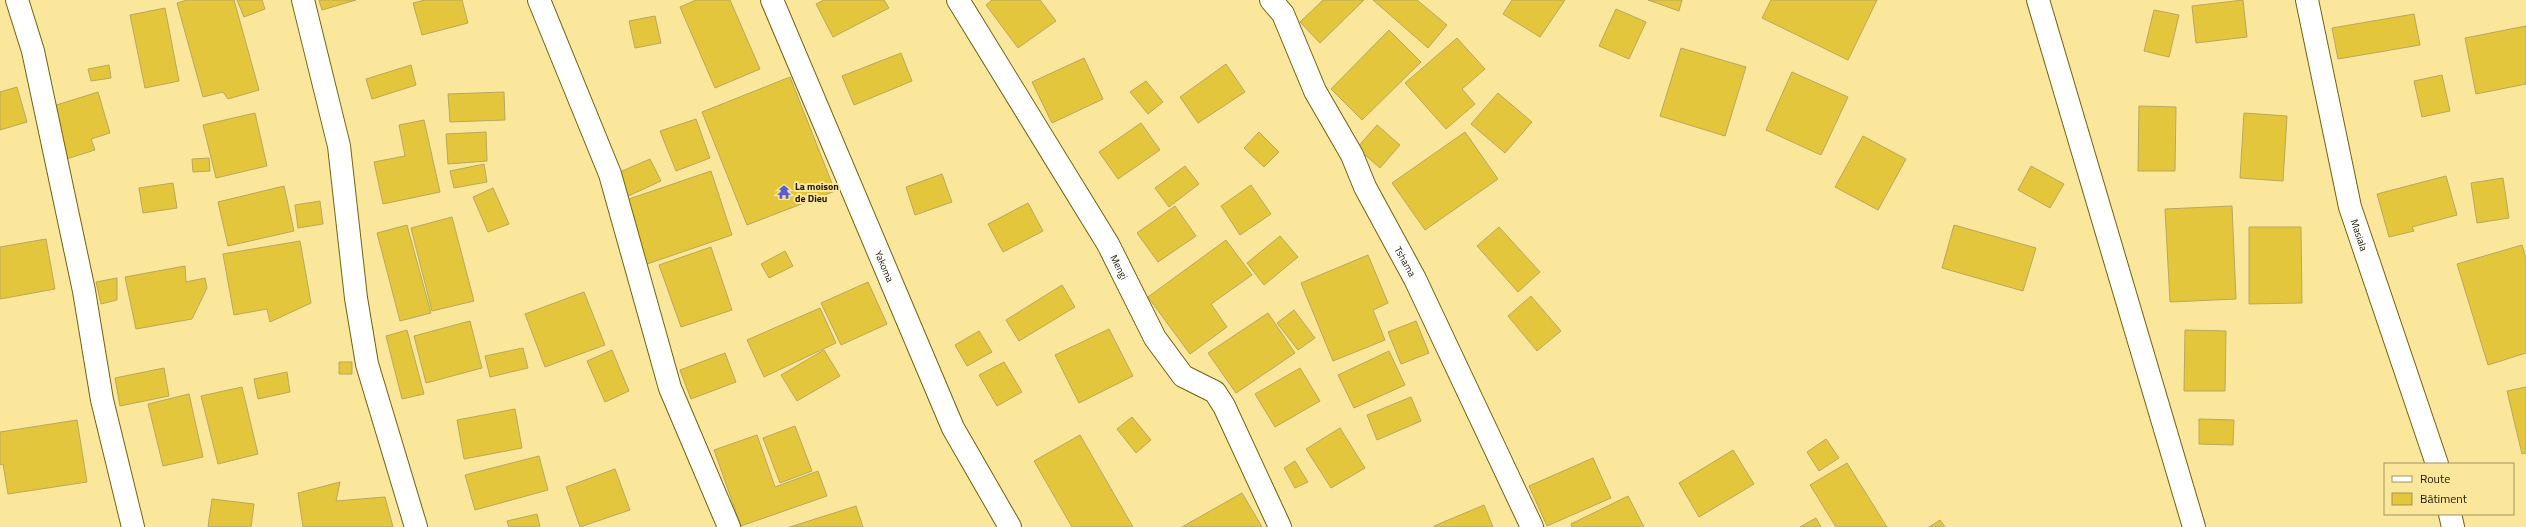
<svg xmlns="http://www.w3.org/2000/svg" width="2526" height="527" font-family="'Titillium Web',sans-serif">
<style>
.building{fill:#e4c63c;stroke:#b9a75d}
.lines{fill:none;stroke-linecap:round;stroke-linejoin:round}
.minor-casing{stroke:#73620e;stroke-width:24}
.minor{stroke:#fff;stroke-width:22}
.labels{text-anchor:middle;dominant-baseline:central;stroke-width:4;stroke-linejoin:round;paint-order:stroke}
.poi-label{font-size:10px;font-weight:bold;fill:#1e1700;stroke:#fae79b;text-anchor:start}
.street-label{font-size:10px;fill:#1e1700;stroke:#fae79b}
</style>
<rect width="100%" height="100%" fill="#fae79b"/>
<path class="building" d="M187,0H234L259,90L228,99L223,92L203,97L177,3Z
M237,0H262L265,9L244,17Z
M319,0H356L322,10Z
M425,0H462L468,23L422,35L413,3Z
M696,0H730L760,69L715,88L680,7Z
M824,0H884L889,8L833,37L816,4Z
M992,0H1040L1056,21L1018,48L986,5Z
M1323,0H1364L1320,43L1300,22Z
M1373,0H1417L1447,25L1428,48Z
M1512,0H1565L1540,37L1503,14Z
M1648,0H1682L1679,11Z
M1771,0H1877L1848,60L1762,18Z
M2243,0L2247,37L2196,43L2192,6Z
M165,8L179,81L145,88L130,15Z
M1616,9L1646,22L1629,59L1599,46Z
M2154,10L2179,15L2169,57L2144,51Z
M2414,14L2420,45L2338,59L2332,28Z
M655,16L661,43L635,48L629,21Z
M2526,26V84L2476,94L2465,38Z
M1389,30L1421,62L1362,120L1331,89Z
M1457,38L1485,69L1462,89L1475,104L1446,129L1405,83Z
M1681,48L1746,67L1725,136L1660,116Z
M901,53L912,81L854,105L842,76Z
M1084,58L1103,99L1052,123L1032,82Z
M1226,64L1245,92L1198,123L1180,97Z
M109,65L111,78L91,81L88,69Z
M411,65L416,85L372,99L366,79Z
M1792,72L1848,97L1821,155L1766,130Z
M2442,75L2450,111L2422,117L2414,81Z
M790,77L835,191L747,225L702,112Z
M1146,81L1163,102L1148,114L1130,92Z
M17,87L27,122L0,130V92Z
M98,92L110,133L91,139L95,150L63,160L47,108Z
M504,92L505,120L450,122L448,94Z
M1498,93L1532,122L1505,153L1471,124Z
M2139,106L2176,107L2175,171H2138Z
M255,113L267,166L216,178L203,125Z
M2244,113L2287,116L2283,181L2240,178Z
M696,119L710,158L676,171L660,131Z
M424,120L440,192L383,204L374,162L405,156L399,125Z
M1141,123L1160,150L1118,179L1099,152Z
M1377,125L1400,145L1380,168L1357,148Z
M486,132L487,161L448,164L446,134Z
M1259,132L1279,152L1264,167L1244,148Z
M1465,132L1498,179L1425,230L1392,183Z
M1863,136L1906,159L1878,210L1835,187Z
M209,158L210,171L193,172L192,159Z
M650,159L661,181L626,197L615,174Z
M484,164L487,182L454,188L450,171Z
M1185,166L1199,184L1169,207L1155,188Z
M2031,166L2064,184L2050,208L2018,190Z
M711,171L732,235L647,264L626,200Z
M942,174L952,202L915,215L906,187Z
M2446,176L2457,215L2412,227L2414,231L2389,237L2377,194Z
M2503,178L2509,218L2477,223L2471,183Z
M173,183L177,208L143,213L139,188Z
M1251,185L1271,214L1240,235L1221,206Z
M284,186L294,231L228,246L218,202Z
M493,188L509,224L488,232L473,197Z
M320,201L323,224L298,228L295,205Z
M1028,203L1043,231L1003,252L988,224Z
M1175,206L1196,236L1158,262L1137,233Z
M2232,206L2236,299L2170,302L2165,209Z
M452,217L474,301L432,311L411,228Z
M407,225L431,313L400,321L377,233Z
M1954,225L2036,248L2023,291L1942,268Z
M1499,227L1540,272L1518,292L1477,246Z
M2249,227H2301L2302,303L2249,304Z
M1280,236L1298,257L1264,285L1247,263Z
M46,239L55,289L0,299V247Z
M1226,240L1252,275L1211,304L1227,327L1190,354L1148,297Z
M300,241L311,303L270,322L267,309L234,315L223,254Z
M2522,245L2526,258V353L2488,365L2457,264Z
M711,247L732,310L681,327L659,265Z
M785,251L793,266L769,278L761,264Z
M1368,255L1388,303L1373,310L1385,340L1333,361L1301,283Z
M185,266L186,282L205,278L207,288L192,319L136,329L125,277Z
M117,278V300L101,304L96,282Z
M868,282L887,324L841,345L821,303Z
M1062,285L1075,307L1019,341L1006,320Z
M584,292L605,345L545,367L525,314Z
M1531,296L1561,331L1537,351L1508,316Z
M820,308L836,343L764,377L747,340Z
M1294,310L1315,338L1298,350L1277,323Z
M1268,313L1295,353L1236,393L1208,353Z
M470,321L482,368L426,383L414,336Z
M1416,321L1429,353L1401,364L1388,332Z
M1109,329L1133,376L1079,403L1055,355Z
M407,330L424,394L402,399L386,336Z
M2185,330L2226,331L2225,391H2184Z
M979,331L992,352L967,366L955,345Z
M523,348L528,368L490,377L485,356Z
M612,350L629,391L605,402L587,361Z
M824,350L840,376L797,401L781,375Z
M1389,351L1405,385L1354,408L1338,375Z
M725,353L736,382L691,399L680,370Z
M339,362H352V374H339Z
M1004,362L1022,392L997,406L979,375Z
M164,368L169,396L120,406L115,378Z
M1300,368L1320,401L1275,427L1255,394Z
M287,372L290,392L258,399L254,379Z
M242,387L258,454L218,464L201,396Z
M2526,387V453L2522,454L2507,391Z
M189,394L203,457L163,466L148,404Z
M1411,397L1421,421L1377,440L1367,415Z
M515,409L522,448L464,459L457,420Z
M1132,417L1151,440L1136,453L1117,429Z
M2199,419L2234,420L2233,445L2199,444Z
M77,420L87,482L8,494L3,464L0,465V432Z
M795,426L812,471L780,483L763,438Z
M1340,428L1365,468L1331,488L1306,449Z
M757,435L775,487L818,471L827,496L741,526L714,450Z
M1080,435L1133,527H1072L1034,461Z
M1826,439L1839,458L1819,471L1807,452Z
M1733,450L1754,484L1699,517L1679,483Z
M539,456L548,490L475,510L465,475Z
M1593,458L1611,498L1547,526L1529,486Z
M1295,461L1308,482L1295,488L1284,468Z
M1847,463L1887,527H1836L1810,485Z
M615,469L630,510L580,527L566,487Z
M340,482L336,501L385,497L393,527H303L298,493Z
M1242,493L1262,527H1182Z
M1628,496L1644,527H1572L1571,524Z
M212,499L254,504L251,527H208Z
M1484,505L1493,527H1434V526Z
M856,506L863,527H790Z
M537,514L540,527H509L507,521Z
M1816,518L1821,527H1800Z
M1940,520L1945,527H1929Z"/>
<g class="lines">
<defs>
<g id="minor">
<path d="M17,0L33,51L84,291L102,400L133,527"/>
<path d="M303,0L339,146L356,298L367,364L416,527"/>
<path d="M539,0L610,174L670,388L729,527"/>
<path id="s1" d="M772,0L953,428L1010,527"/>
<path id="s2" d="M958,0L1108,244L1155,338L1183,376L1215,392L1224,406L1280,527"/>
<path id="s3" d="M1271,0L1283,14L1315,91L1352,155L1365,187L1415,279L1532,527"/>
<path d="M2038,0L2194,527"/>
<path id="s4" d="M2307,0L2350,207L2437,464"/>
<path d="M2450,514L2453,527"/>
</g>
</defs>
<use href="#minor" class="minor-casing"/>
<use href="#minor" class="minor"/>
</g>
<defs>
<symbol id="temple-bare" viewBox="-9 -9 18 18"><path d="M0-6L5-2H3V0L6.5 2.5H4V6H1.5V3h-3V6H-4V2.5H-6.5L-3 0V-2H-5Z" fill="#575dd4" stroke="#fae79b" stroke-width="2.5" paint-order="stroke"/></symbol>
</defs>
<g fill-rule="evenodd">
<use href="#temple-bare" x="774" y="182" width="20" height="20"/>
</g>
<g class="labels">
<g class="poi-label">
<text x="795" y="186">La moison<tspan x="795" dy="12">de Dieu</tspan></text>
</g>
<g class="street-label">
<text stroke="none"><textPath href="#s4" startOffset="241">Masiala</textPath></text>
<text stroke="none"><textPath href="#s3" startOffset="295">Tshama</textPath></text>
<text stroke="none"><textPath href="#s1" startOffset="289">Yakoma</textPath></text>
<text stroke="none"><textPath href="#s2" startOffset="312">Mengi</textPath></text>
</g>
</g>
<rect x="2384" y="463" width="130" height="52" fill="#fae79b" stroke="#a2945d"/>
<rect x="2392" y="476" width="20" height="6" fill="#ffffff" stroke="#a2945d"/>
<text x="2420" y="483" font-size="12" fill="#1e1700">Route</text>
<rect x="2392" y="493" width="20" height="12" fill="#e4c63c" stroke="#a2945d"/>
<text x="2420" y="503" font-size="12" fill="#1e1700">Bâtiment</text>
</svg>
